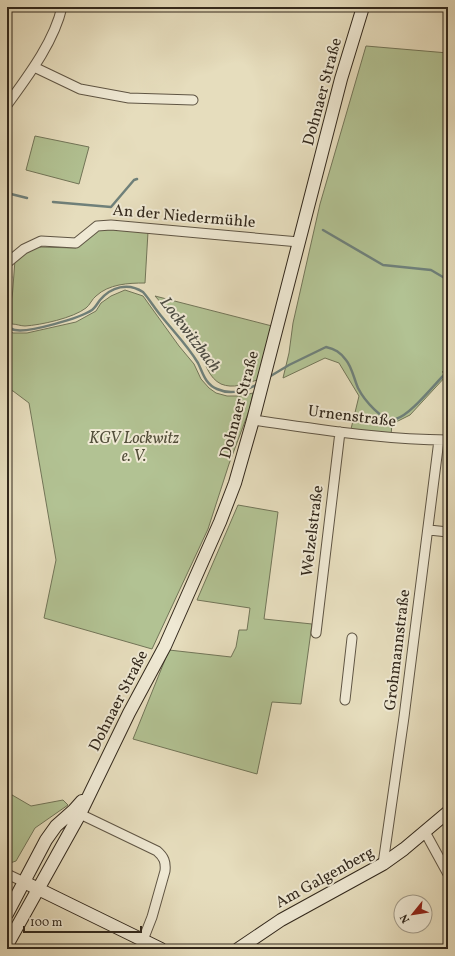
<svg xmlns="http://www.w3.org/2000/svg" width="455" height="956" font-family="Vollkorn,serif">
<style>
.green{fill:#b2c293;stroke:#727558}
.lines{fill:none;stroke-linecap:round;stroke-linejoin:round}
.stream{stroke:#6f807a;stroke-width:2.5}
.street-casing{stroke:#5f5544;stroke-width:11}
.secondary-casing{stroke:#32281c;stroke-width:14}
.street{stroke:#efe9d4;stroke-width:9}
.secondary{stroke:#efe9d4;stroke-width:12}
.labels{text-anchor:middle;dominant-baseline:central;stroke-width:4;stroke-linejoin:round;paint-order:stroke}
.street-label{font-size:16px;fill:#32281c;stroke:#efe9d4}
.park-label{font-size:16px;font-style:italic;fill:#524e3a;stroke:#efe9d4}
.water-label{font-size:17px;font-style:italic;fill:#4c4c43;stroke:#efe9d4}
</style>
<rect width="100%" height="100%" fill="#e6ddbd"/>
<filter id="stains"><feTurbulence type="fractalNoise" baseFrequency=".005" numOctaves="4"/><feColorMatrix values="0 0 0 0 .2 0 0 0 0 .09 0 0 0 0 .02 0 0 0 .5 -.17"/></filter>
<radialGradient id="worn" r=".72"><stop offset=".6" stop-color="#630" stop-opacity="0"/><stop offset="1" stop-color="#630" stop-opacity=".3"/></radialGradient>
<path class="green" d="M366,46L448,53V366L442,372L447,375L410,415L392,424L391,435L351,429L359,396L339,363L325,358L283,378L289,353L293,323L320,204Z
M35,136L89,147L79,184L26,170Z
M99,228L148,232L145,283C128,283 109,284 96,296C92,299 90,305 86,308C73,318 41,325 25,326C21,326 16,324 12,324V300L15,260L28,250L38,247L76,248Z
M125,290L143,296L179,346L194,364L201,379L209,388L216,393L227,396H240L253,393L250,408L229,464L208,529L152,649L44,618L56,560L29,403L13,391L7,389V330L13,333H27L76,322L96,311L101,303L111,296Z
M155,296L272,326L257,380C245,384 233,389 221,384C209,378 206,365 201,354C192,336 169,312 155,296Z
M238,505L278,512L264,619L312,624L301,704L272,702L257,774L133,739L169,650L231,657L236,647L239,630H247L250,608L197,600Z
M7,792L31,806L63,800L68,805L35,828L16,861L7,864Z"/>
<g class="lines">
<path class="stream" d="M7,193L27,198
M53,202L111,207L134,180L137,179
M323,230L383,265L431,270L448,280
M7,305L11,277L8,264
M7,325C9,327 12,330 15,330C29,333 80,318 92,310C95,308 97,304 100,300C111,287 128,282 143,292C150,300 155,309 162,317C174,332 188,346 198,363C203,373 205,384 217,389C230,395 246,391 258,384
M269,377L289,365L326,347C335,349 340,352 346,360C352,367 354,379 358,388C363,398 383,424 396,419C412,414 435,383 448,371"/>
<defs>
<path id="street" d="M34,67L80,89L129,98L193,100
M7,105C28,76 54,42 62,7
M7,263L24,249L41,241L76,243L97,226L111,225L299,242
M253,420C318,429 383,440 448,440
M429,530L448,532
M316,633L340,432
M345,700L352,638
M80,814L157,851C164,857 166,862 165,871L152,917L143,940
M425,832L448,874
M383,864L404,717L439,440
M7,874L24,882"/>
<path id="secondary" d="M24,882L161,949
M7,914L46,840L56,826L74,810L82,801
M7,945L80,814L129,713L165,646L220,522L235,483L253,420L341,79L363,7
M238,949L281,920L383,864L404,849L448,812"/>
</defs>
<use href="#street" class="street-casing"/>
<use href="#secondary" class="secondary-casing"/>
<use href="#street" class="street"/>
<use href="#secondary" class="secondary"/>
</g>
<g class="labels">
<g class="street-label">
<text transform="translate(323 92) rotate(-75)">Dohnaer Straße</text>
<text transform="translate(184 217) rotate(5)">An der Niedermühle</text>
<text transform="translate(240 405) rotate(-75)">Dohnaer Straße</text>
<text transform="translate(352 417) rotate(7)">Urnenstraße</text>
<text transform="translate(313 531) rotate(-83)">Welzelstraße</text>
<text transform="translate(398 650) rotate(-83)">Grohmannstraße</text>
<text transform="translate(119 701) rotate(-63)">Dohnaer Straße</text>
<text transform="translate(325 878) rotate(-29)">Am Galgenberg</text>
</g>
<g class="park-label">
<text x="134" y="439">KGV Lockwitz<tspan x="134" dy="18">e. V.</tspan></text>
</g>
<g class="water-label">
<text transform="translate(190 335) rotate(53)">Lockwitzbach</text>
</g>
</g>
<rect width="455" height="956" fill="none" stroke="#e6ddbd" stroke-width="24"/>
<rect x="8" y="8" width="439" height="940" fill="none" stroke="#32281c" stroke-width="2"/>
<rect x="12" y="12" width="431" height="932" fill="none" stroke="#32281c"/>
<g transform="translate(413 914) rotate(240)"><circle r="19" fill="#efe9d4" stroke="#a39c8a"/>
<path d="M0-3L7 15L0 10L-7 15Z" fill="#8f2418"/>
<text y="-6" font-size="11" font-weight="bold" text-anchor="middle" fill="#32281c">N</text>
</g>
<path d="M24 926v6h117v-6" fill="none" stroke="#32281c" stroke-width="2"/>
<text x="30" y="926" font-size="12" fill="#32281c" stroke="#efe9d4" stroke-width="3" paint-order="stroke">100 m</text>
<rect width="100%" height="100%" filter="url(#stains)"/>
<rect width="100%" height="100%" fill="url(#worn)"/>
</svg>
